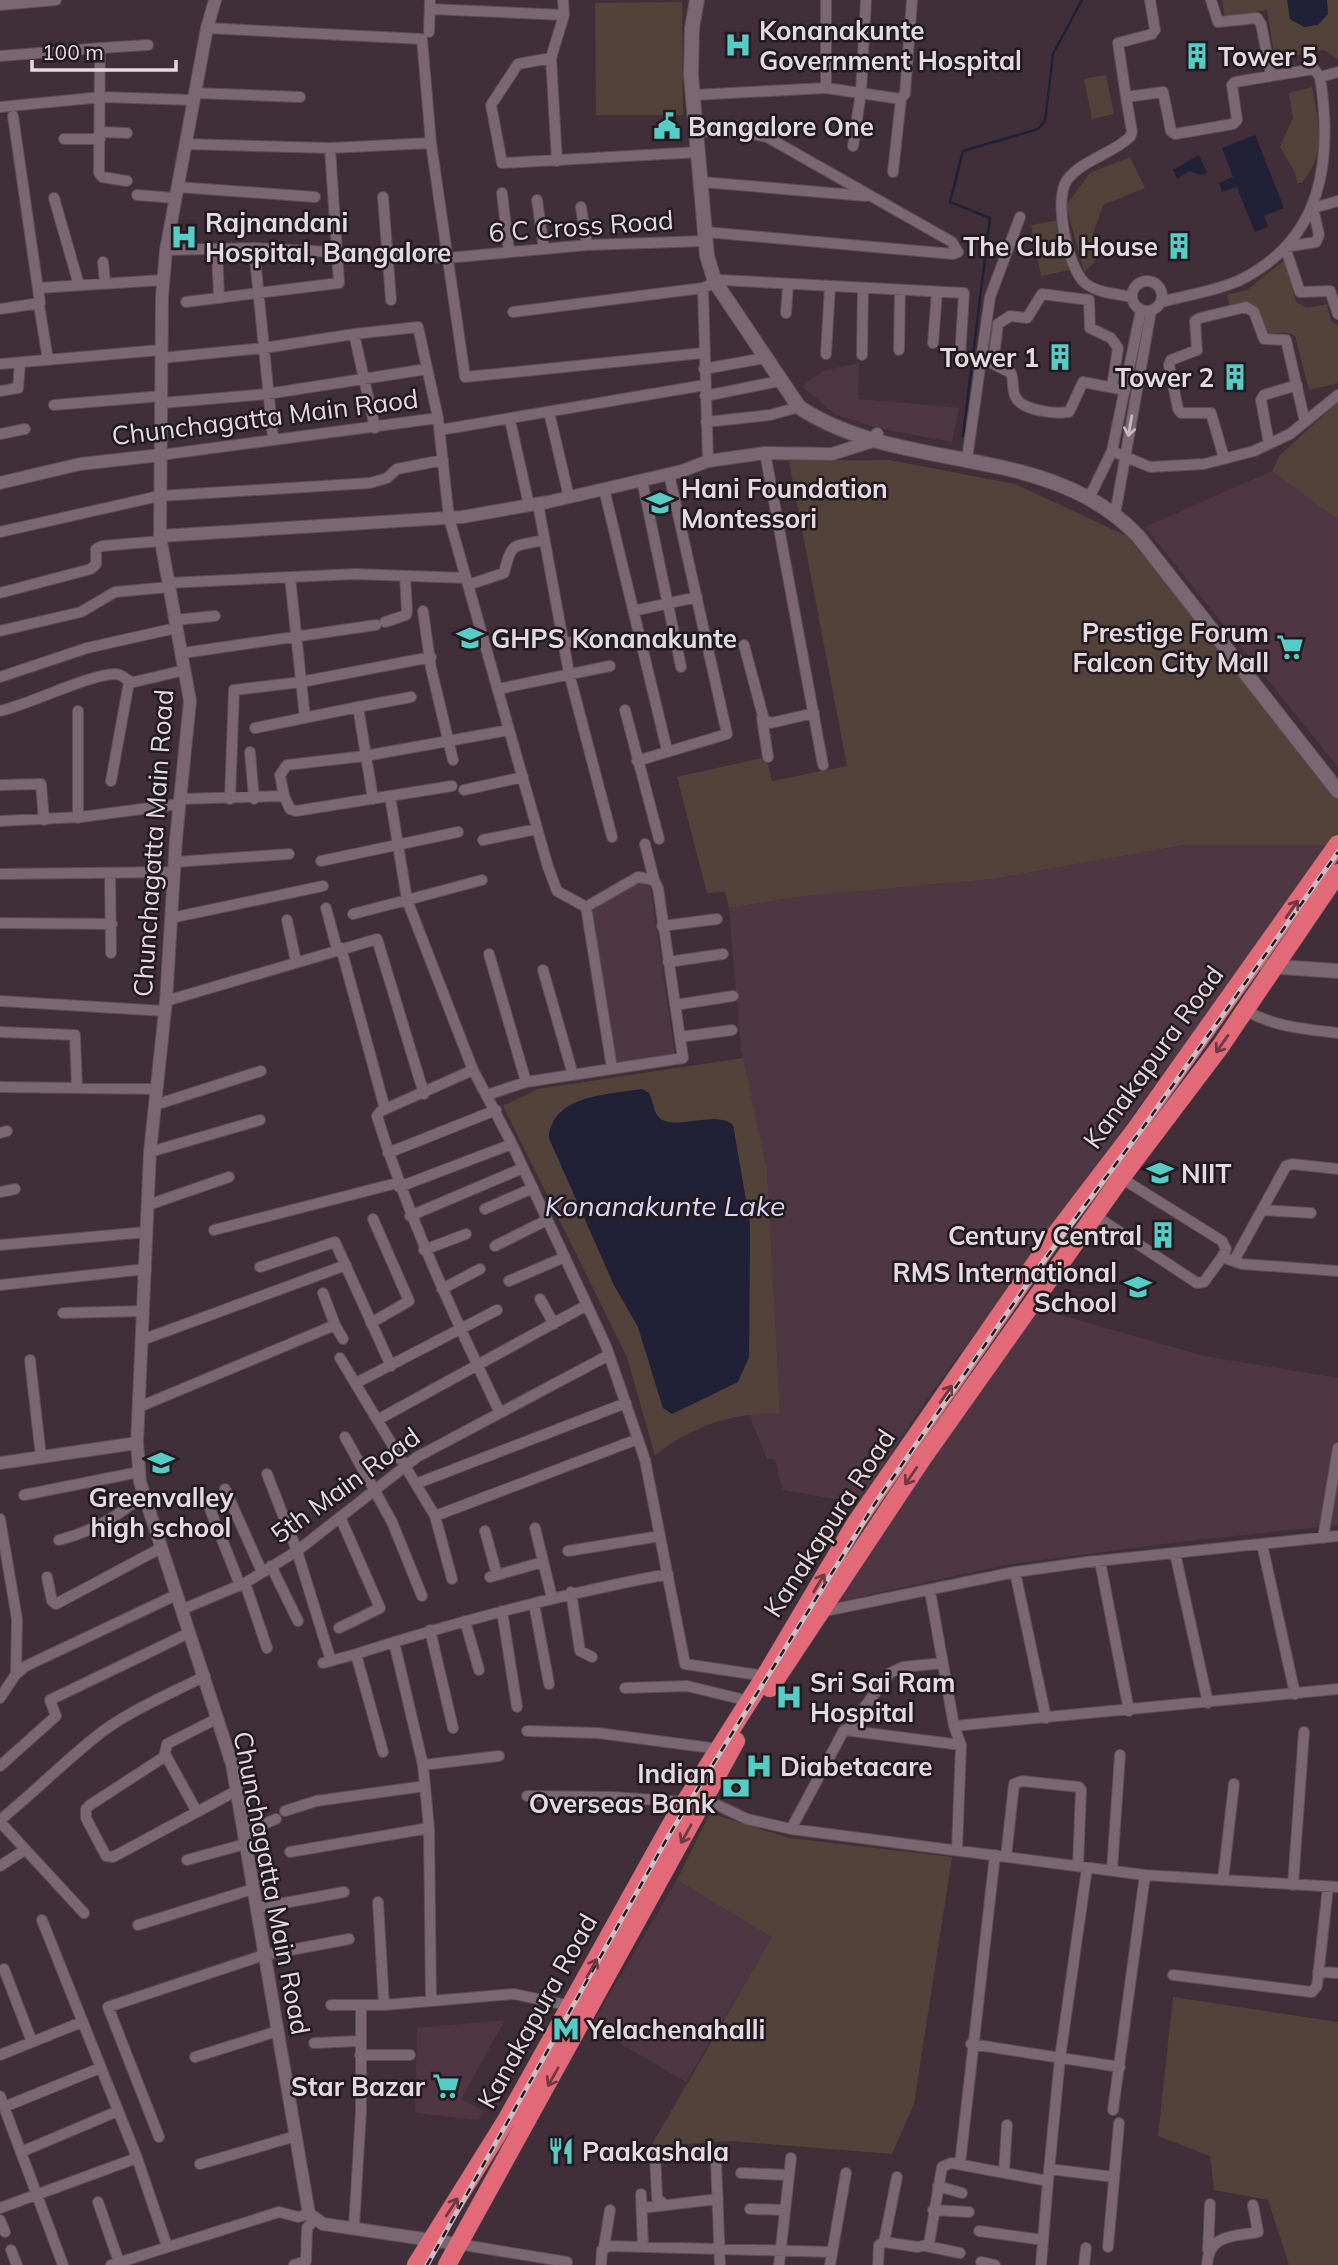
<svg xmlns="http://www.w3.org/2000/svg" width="1338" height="2265" font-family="Mulish,sans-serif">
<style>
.built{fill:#4e3743}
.green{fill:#534239;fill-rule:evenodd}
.water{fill:#202036}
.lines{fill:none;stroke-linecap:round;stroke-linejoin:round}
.stream{stroke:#202036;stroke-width:2.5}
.minor-casing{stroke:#5c4e55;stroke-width:12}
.tertiary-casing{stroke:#5c4e55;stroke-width:14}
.secondary-casing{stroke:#5c4e55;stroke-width:16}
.trunk-casing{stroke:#5c4e55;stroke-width:19}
.minor{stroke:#7a6771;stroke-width:10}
.tertiary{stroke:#7a6771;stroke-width:12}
.secondary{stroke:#7a6771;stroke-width:14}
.trunk{stroke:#e26a78;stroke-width:18}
.rail-casing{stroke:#cbbfc5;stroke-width:5}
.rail{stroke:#221a1e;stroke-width:2.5;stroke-dasharray:8;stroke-linecap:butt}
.oneway{stroke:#c5b8be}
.oneway2{stroke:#6f3a42}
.labels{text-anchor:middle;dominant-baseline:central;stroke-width:5;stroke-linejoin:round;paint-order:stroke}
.poi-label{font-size:26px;font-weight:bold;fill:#e5dadf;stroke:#221a1e;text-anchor:start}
.street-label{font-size:26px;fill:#e5dadf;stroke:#221a1e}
.water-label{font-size:28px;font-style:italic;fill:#d7d8f8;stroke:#221a1e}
</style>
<rect width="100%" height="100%" fill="#402f38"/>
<path class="built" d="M859,363L858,399L959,408L952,442L878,428L835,414L802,387L822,371Z
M1272,471L1338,517V767L1145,527Z
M1184,845H1329L925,1402L858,1503L783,1490L775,1459H767L748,1412H780L767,1170L741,1050L729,908L796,897L992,879Z
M650,883L675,1056L614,1062L591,908L625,886Z
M1039,1309L1204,1356L1338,1378V1525L1179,1542L1005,1565L831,1603Z
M677,1880L773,1936L686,2082L591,2026Z
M505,2020L461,2099L483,2111L479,2120L415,2113L417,2028Z"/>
<path class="green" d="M1222,0H1338V59L1324,50L1275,59L1267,10L1225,17Z
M682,2L683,115H596L595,3Z
M1106,75L1114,114L1092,119L1084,79Z
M1312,87C1319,126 1327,151 1302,183H1297L1295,172L1280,147L1293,118L1289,93Z
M1130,157L1145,188L1103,205L1093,234L1099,250L1095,262L1084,272L1066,205L1090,173Z
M1059,220L1070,270L1041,276L1031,225Z
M1285,260L1296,302L1307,308L1327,304L1331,321L1338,325V383L1309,390L1295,336C1285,329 1275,336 1264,332L1258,314L1230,307L1227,295L1247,290Z
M1338,402V517L1337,519L1272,471L1280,455Z
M889,460L1015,484L1127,536L1338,796V833L1329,845H1184L992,879L796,897L729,908L725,892L707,893L677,777L766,757L772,781L847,766L789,461Z
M743,1058L767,1170L780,1413C735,1412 689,1427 655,1456L627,1357L503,1106L538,1089ZM644,1090C657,1097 650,1116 665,1121C687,1129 712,1111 733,1125L750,1224L749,1357L737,1382L663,1408L638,1327L614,1285L549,1138C551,1101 614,1090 644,1090Z
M710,1813L789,1838L952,1857L914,2104L892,2154L730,2141L651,2146L772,1937L677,1880Z
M1173,1997L1338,2022V2265H1289L1268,2200L1214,2190L1210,2156L1158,2136Z"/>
<path class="water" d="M1287,0H1327L1328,14L1318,25L1304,27L1290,19Z
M1255,135L1284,208L1264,216L1268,227L1255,232L1237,187L1222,192L1219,183L1233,177L1222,148Z
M1199,155L1207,173L1201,175L1189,171L1177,179L1173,170Z
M642,1089L649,1093C652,1099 653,1109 657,1115C669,1134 715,1109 733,1125L750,1224L749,1357L738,1382L672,1414L663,1408L638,1327L614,1285L549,1138C552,1094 609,1095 642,1089Z"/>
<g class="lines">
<path class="stream" d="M963,436L990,218L950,202L963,151L1038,129L1045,121L1053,54L1082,0"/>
<defs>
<path id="minor" d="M1150,0L1155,30L1152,34L1118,43L1126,97L1163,92L1171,131L1175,134L1233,124L1237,120L1232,85L1235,82L1314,69L1320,77C1333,160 1323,239 1240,280C1217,291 1186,295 1162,302
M1211,0L1218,22L1257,18L1261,24L1271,75
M0,5L56,0
M430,9L564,15
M207,28L422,39L431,143L465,377L703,353
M429,32L430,0
M100,48L148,45
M0,56L100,48L99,173L102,177L127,181
M551,58L518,64L491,105L502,163L700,152
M1320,77L1338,72
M826,88V0
M194,93L300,97
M693,95L826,88L901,99L905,94L912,0
M1126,97L1132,132L1130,137C1112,154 1082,160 1067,180C1053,200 1068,268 1085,283C1097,293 1117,294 1132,297
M0,107L102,97L193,100
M698,131L747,133L767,137L952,242L958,252L953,254L705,232
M100,132L127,133
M64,139H100
M185,144L330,148L431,143
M853,146L861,92L866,0
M557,161L551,58L564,15L563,0
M893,172L901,99
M702,182L866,196
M177,187L315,197
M502,193L509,252
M137,195L175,198
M383,197L391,300
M54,198L79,285
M537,200L544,249
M1338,201L1313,208L1319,235L1316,242L1285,247L1300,292L1330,291L1338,314
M581,207L587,245
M254,248L273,438
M217,249L219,298
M166,250L254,248L447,258L587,245L705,241
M103,262L105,283
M1132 296a15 15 0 1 1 30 0a15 15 0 1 1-30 0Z
M38,288L163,280
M703,288L708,461
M186,302L339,283L330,148
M39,305L48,360
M0,309L40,303L13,116
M513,312L703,288L721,280L964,293L960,358
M786,313L788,285
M354,334L375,428
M933,343L937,292
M899,350L900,290
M826,354L830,286
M862,355L863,288
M161,358L264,348L354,334L418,327L438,418
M0,364L160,350
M704,369L765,358
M1112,387L1118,348L1111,338L1090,328L1089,300L1042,294L1027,318L1010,316L998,324L993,364L1011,373C1014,381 1012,389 1015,396C1021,411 1055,414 1069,412L1083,382L1125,390
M0,391L18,388L20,363
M705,396L780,381
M162,403L267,394L427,369
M54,405L162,396
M549,412L569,497
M510,420L529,505
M706,422L770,415L799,407
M440,430L705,385
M0,434L25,429
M1269,444L1261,400L1264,395L1297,385
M1112,451L1150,467L1204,464L1254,451L1290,434L1338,395
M968,452L990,297L1020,217
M765,453L823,765
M161,455L438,418L449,518L548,867L557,891L586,907L612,1068
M1224,458L1211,413H1181L1178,409L1169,365L1171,360L1197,350L1195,321L1200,318L1246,307L1254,312L1264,339L1286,340L1305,422
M642,480L681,667
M604,489L667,750
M1091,494L1112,451L1141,310
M538,504L569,673L612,837
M1116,509L1151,311
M0,532L159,496L370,483L387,478L397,469L443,460
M290,577L305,718
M168,583L355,574L466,578
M468,585L504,573C512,541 512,547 544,540
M0,593L91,569L96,564V549L102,546L161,541
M423,611L431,668L453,760
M633,611L697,597
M175,620L215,616
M385,622L406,615L407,611L405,576
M0,631L81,612L115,592L169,587
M563,644L591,637
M744,645L764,720L771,723L814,713
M183,653L376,625
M0,677L87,648L176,628
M498,689L610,666
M358,707L411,697
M625,710L659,839
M0,711C33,703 87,675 115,674C124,674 126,682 134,682L185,670
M78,711V818
M762,718L768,757
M255,728L358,707L373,799
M250,752L254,799
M637,761L727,734L669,474
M111,781L129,682
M0,785L41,784L44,820
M452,786L296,811L290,809L284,796L280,775L287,765L365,756L509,730
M464,790L523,777
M180,799L284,796
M230,799L234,690L301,682L431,657
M0,821L81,817L180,804
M483,840L537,829
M645,844L654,880
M321,861L458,832
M175,862L289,854
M110,873L111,953
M0,874L174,872
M482,880L407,900L473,1070L512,1144L606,1346L645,1460L685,1664L765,1676
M326,908L337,949
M353,914L407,900L390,796
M171,918L323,886
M287,920L296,962
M0,923L112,924
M662,926L717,919
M341,948L385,1109
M489,954L526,1082
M668,962L723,954
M543,970L573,1075
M0,1001L165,1011
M166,1001L377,939L424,1094
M675,1005L733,996
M1245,1010C1274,1027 1305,1029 1338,1033
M0,1032L75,1035L77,1088
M680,1037L732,1030
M473,1070L381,1111L377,1116C409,1219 453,1314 499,1411
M0,1087L156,1089
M487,1095L526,1082L683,1058L658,888L654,880L638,877L586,907
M155,1105L261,1071
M0,1133L7,1131
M150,1152L260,1120
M388,1153L496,1110
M1121,1178L1222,1241L1226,1249L1222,1257
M399,1187L512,1144
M0,1192L15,1189
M148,1205L229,1177
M485,1209L533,1188
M1262,1210L1311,1213
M1094,1215L1197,1283L1204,1282L1222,1257L1242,1264L1338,1271
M410,1216L523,1168
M214,1230L397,1183
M0,1245L147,1232
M495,1246L547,1220
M424,1250L466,1234
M1235,1259L1286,1166L1292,1164L1338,1169
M260,1267L335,1242L391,1366
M509,1281L565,1257
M0,1285L146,1269
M442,1289L480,1269
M323,1293L335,1325
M540,1299L554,1324
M63,1313L143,1311
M371,1323L409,1301L373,1219
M142,1340L346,1265
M340,1358L435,1516L452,1579
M30,1360L41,1457
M356,1383L497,1310
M139,1407L335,1325L343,1339
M379,1419L587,1305
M345,1437L392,1522L422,1596
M267,1474L297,1551L331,1661
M418,1483L626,1403
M225,1489L262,1572
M24,1495L139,1472
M206,1499L240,1585
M435,1516L638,1439
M0,1519L17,1619L16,1674
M535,1528L552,1598
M485,1531L497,1575
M1323,1538L1338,1448
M59,1540C92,1532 119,1516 144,1494
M1262,1544L1295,1694
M568,1551L660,1536
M1175,1553L1208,1703
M1100,1561L1129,1711
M271,1566L298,1621
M1015,1572L1046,1718
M47,1577L52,1601L56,1604L161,1548
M490,1577L543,1562
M245,1583L267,1648
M930,1591L954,1726L961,1745L957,1850
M571,1592L580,1651L592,1657
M534,1604L549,1684
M181,1610L245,1583L297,1551L417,1457L609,1355
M502,1611L517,1707
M820,1612L1015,1572L1087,1562L1338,1536
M465,1621L479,1670
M339,1628L380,1608L340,1517
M430,1630L453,1728
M323,1663L356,1654
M625,1688L687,1686L749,1701
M0,1698L16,1674L26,1666L176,1595
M218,1718L167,1744L164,1757L90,1805L86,1809V1818L106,1856L113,1857L236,1791
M954,1726L1338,1689
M848,1729L890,1673L903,1667L943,1663
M527,1731L598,1733L719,1749
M383,1752L356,1654C459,1621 562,1594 668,1574
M165,1754L197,1812
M423,1765L499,1756
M0,1766L56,1716L50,1700L189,1633
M527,1796L612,1797L685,1802
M700,1797L747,1819L791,1829L1145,1875L1338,1887
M285,1811L316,1801L425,1786
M0,1820C32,1794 61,1765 93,1739C125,1712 168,1695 205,1676
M0,1822L84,1913
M429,1828L431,2001
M791,1829L844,1730L961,1745
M243,1833L276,1819
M290,1852L429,1828L423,1765L394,1642
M1006,1857L1014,1784L1022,1781L1079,1787L1081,1790L1078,1866
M187,1860L245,1844
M0,1866L23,1851
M1112,1870L1120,1755
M1223,1880L1234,1784
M1293,1885L1304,1732
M378,1902L384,2005
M257,1908L344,1892
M42,1920L137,2158L167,2246
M138,1925L253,1889
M4,1969L32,2042
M1318,1972L1338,1973
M1173,1975L1312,1992L1317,1986L1328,1887
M331,2005H384L514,1994L571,2006
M314,2043L360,2041
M971,2044L1120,2067
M0,2055L82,2022
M360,2055H410
M195,2057L278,2031
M0,2096L63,2265
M4,2107L100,2068
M1113,2110L1145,1875
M159,2137L108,2007L264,1955L349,1939
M21,2152L118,2111
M655,2152L657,2198L665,2205
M716,2162L720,2265
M200,2164L296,2136
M960,2164L995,1855
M1049,2169L1114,2177
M1004,2172L1007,2125
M741,2173L789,2175
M1048,2181L1060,2058L1087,1868
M938,2186L962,2193
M641,2194L643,2247
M98,2202L119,2262
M0,2208L137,2158
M642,2208L718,2199
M750,2209L785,2210
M933,2210L969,2212
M0,2220L5,2232
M354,2227L361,2111V2005
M979,2231L1043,2240
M884,2242L897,2177
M458,2244L567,2262
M926,2246L960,2253
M604,2247L610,2210
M1108,2247L1119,2123
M11,2250L17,2265
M1208,2250L1210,2204
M981,2262L995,2265
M111,2265L279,2212L298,2217L309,2214
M294,2265L306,2261L307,2228L314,2220
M601,2265L602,2250L609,2246L832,2252
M779,2265L791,2158
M830,2265L846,2173
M878,2265L879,2245L884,2242L918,2247L929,2244L942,2167L951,2163L1048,2181L1041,2265
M1084,2265L1086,2248
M1207,2265C1209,2234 1232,2237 1258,2232L1253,2205"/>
<path id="tertiary" d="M215,0L207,28L166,250L162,297L160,536L190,701L176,839L166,1001L150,1152L137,1443L140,1482L232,1764L309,2214L323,2224L458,2244
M0,483L80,464L161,455
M160,536L462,517L548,502L682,471L708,461L765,453L832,454L873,441L877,434
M0,1463L137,1443"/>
<path id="secondary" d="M697,0L692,28L691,75L707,256L715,282L799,407C901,475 1048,441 1138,536L1338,791
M1266,966L1338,971"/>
<path id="trunk" d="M770,1688L922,1459L1121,1178L1220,1047L1338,873
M416,2265L507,2119L673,1821L765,1676L855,1524L1055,1235L1135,1130L1338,844
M447,2265L736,1741"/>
</defs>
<use href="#minor" class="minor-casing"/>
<use href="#tertiary" class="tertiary-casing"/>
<use href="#secondary" class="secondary-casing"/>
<use href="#trunk" class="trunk-casing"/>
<use href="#minor" class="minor"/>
<use href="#tertiary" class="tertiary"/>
<use href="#secondary" class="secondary"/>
<use href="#trunk" class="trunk"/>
<defs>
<path id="rail" d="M427,2265L669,1835L876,1502L1039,1267L1142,1129L1338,852"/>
</defs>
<use href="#rail" class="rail-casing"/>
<use href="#rail" class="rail"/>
</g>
<defs><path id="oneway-shaft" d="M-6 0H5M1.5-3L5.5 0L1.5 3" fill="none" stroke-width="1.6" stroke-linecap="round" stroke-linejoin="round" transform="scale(1.75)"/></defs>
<use class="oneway" href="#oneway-shaft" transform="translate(1130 426) rotate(100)"/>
<g class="oneway2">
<use href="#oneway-shaft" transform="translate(1292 909) rotate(-55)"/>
<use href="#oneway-shaft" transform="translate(1222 1044) rotate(125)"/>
<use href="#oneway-shaft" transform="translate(946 1394) rotate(-55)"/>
<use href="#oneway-shaft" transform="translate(911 1476) rotate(124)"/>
<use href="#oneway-shaft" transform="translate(819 1583) rotate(-59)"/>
<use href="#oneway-shaft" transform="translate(686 1834) rotate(119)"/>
<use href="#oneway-shaft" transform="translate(592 1968) rotate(-61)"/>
<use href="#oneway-shaft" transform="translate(553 2077) rotate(119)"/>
<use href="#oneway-shaft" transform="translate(452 2207) rotate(-57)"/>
</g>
<defs>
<symbol id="hospital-bare" viewBox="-9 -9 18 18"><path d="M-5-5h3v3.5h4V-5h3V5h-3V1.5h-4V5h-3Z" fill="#54cdc6" stroke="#221a1e" stroke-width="2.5" paint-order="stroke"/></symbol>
<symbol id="building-bare" viewBox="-9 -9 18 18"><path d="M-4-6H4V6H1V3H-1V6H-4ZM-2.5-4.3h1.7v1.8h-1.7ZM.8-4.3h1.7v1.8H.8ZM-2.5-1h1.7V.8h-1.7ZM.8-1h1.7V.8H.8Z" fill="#54cdc6" stroke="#221a1e" stroke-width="2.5" paint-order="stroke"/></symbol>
<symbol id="civic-bare" viewBox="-9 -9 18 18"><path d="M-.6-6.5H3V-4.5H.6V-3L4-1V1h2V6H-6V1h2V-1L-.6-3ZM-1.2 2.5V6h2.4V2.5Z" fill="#54cdc6" stroke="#221a1e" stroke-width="2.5" paint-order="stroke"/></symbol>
<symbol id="school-bare" viewBox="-9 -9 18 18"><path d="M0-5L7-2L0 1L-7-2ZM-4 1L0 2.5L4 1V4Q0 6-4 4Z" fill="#54cdc6" stroke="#221a1e" stroke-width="2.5" paint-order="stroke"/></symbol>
<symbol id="supermarket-bare" viewBox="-9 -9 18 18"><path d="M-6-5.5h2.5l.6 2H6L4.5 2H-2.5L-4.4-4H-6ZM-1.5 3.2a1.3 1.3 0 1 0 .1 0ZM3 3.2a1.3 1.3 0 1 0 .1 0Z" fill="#54cdc6" stroke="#221a1e" stroke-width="2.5" paint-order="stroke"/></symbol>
<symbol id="bank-bare" viewBox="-9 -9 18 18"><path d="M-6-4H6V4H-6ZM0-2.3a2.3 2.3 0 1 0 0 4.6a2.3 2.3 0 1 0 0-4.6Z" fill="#54cdc6" stroke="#221a1e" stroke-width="2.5" paint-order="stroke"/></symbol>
<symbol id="metro-bare" viewBox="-9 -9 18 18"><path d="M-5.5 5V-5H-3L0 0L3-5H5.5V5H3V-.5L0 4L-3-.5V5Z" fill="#54cdc6" stroke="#221a1e" stroke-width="2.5" paint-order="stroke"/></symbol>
<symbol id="restaurant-bare" viewBox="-9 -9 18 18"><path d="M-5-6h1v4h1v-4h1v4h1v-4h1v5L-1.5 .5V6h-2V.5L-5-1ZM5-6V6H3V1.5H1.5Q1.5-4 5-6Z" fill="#54cdc6" stroke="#221a1e" stroke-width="2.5" paint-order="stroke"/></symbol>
</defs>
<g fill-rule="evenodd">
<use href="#hospital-bare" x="719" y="26" width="38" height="38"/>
<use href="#building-bare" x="1178" y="37" width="38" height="38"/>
<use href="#civic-bare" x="648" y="107" width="38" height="38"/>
<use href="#hospital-bare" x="165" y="218" width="38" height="38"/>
<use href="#building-bare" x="1160" y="227" width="38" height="38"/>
<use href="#building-bare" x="1041" y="338" width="38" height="38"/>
<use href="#building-bare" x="1216" y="358" width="38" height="38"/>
<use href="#school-bare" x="641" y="484" width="38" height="38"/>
<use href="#school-bare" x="451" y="619" width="38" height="38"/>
<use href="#supermarket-bare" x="1271" y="628" width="38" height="38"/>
<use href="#school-bare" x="1141" y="1154" width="38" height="38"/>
<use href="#building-bare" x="1144" y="1216" width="38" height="38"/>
<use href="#school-bare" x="1119" y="1268" width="38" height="38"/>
<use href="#school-bare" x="142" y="1444" width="38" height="38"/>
<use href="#hospital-bare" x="770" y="1678" width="38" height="38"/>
<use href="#hospital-bare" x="740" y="1747" width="38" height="38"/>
<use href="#bank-bare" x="717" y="1769" width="38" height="38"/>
<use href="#metro-bare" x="547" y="2010" width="38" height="38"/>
<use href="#supermarket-bare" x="427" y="2067" width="38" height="38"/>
<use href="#restaurant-bare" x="542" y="2132" width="38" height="38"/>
</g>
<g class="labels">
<g class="poi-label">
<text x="759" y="30">Konanakunte<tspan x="759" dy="30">Government Hospital</tspan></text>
<text x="1218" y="56">Tower 5</text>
<text x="688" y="126">Bangalore One</text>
<text x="205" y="222">Rajnandani<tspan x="205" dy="30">Hospital, Bangalore</tspan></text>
<text x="1158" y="246" text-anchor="end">The Club House</text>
<text x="1039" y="357" text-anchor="end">Tower 1</text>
<text x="1214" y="377" text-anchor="end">Tower 2</text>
<text x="681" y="488">Hani Foundation<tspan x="681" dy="30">Montessori</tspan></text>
<text x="1269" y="632" text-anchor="end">Prestige Forum<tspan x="1269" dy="30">Falcon City Mall</tspan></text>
<text x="491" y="638">GHPS Konanakunte</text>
<text x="1181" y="1173">NIIT</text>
<text x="1142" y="1235" text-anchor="end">Century Central</text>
<text x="1117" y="1272" text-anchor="end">RMS International<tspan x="1117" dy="30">School</tspan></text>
<text x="161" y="1497" text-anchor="middle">Greenvalley<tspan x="161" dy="30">high school</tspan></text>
<text x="810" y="1682">Sri Sai Ram<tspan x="810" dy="30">Hospital</tspan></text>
<text x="780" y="1766">Diabetacare</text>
<text x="715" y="1773" text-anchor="end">Indian<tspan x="715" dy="30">Overseas Bank</tspan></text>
<text x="587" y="2029">Yelachenahalli</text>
<text x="425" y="2086" text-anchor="end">Star Bazar</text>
<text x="582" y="2151">Paakashala</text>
</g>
<g class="street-label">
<text transform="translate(581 226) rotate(-4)">6 C Cross Road</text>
<text transform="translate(265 417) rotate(-7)">Chunchagatta Main Raod</text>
<text transform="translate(153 843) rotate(-86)">Chunchagatta Main Road</text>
<text transform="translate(1153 1057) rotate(-54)">Kanakapura Road</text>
<text transform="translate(345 1485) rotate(-36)">5th Main Road</text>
<text transform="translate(829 1523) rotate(-57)">Kanakapura Road</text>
<text transform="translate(272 1883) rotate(79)">Chunchagatta Main Road</text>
<text transform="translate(537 2011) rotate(-61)">Kanakapura Road</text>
</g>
<g class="water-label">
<text x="665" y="1205">Konanakunte Lake</text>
</g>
</g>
<path d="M32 60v10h144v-10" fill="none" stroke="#e5dadf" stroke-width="3.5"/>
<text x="42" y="60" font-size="21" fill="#e5dadf" stroke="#221a1e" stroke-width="5" paint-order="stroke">100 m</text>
</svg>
